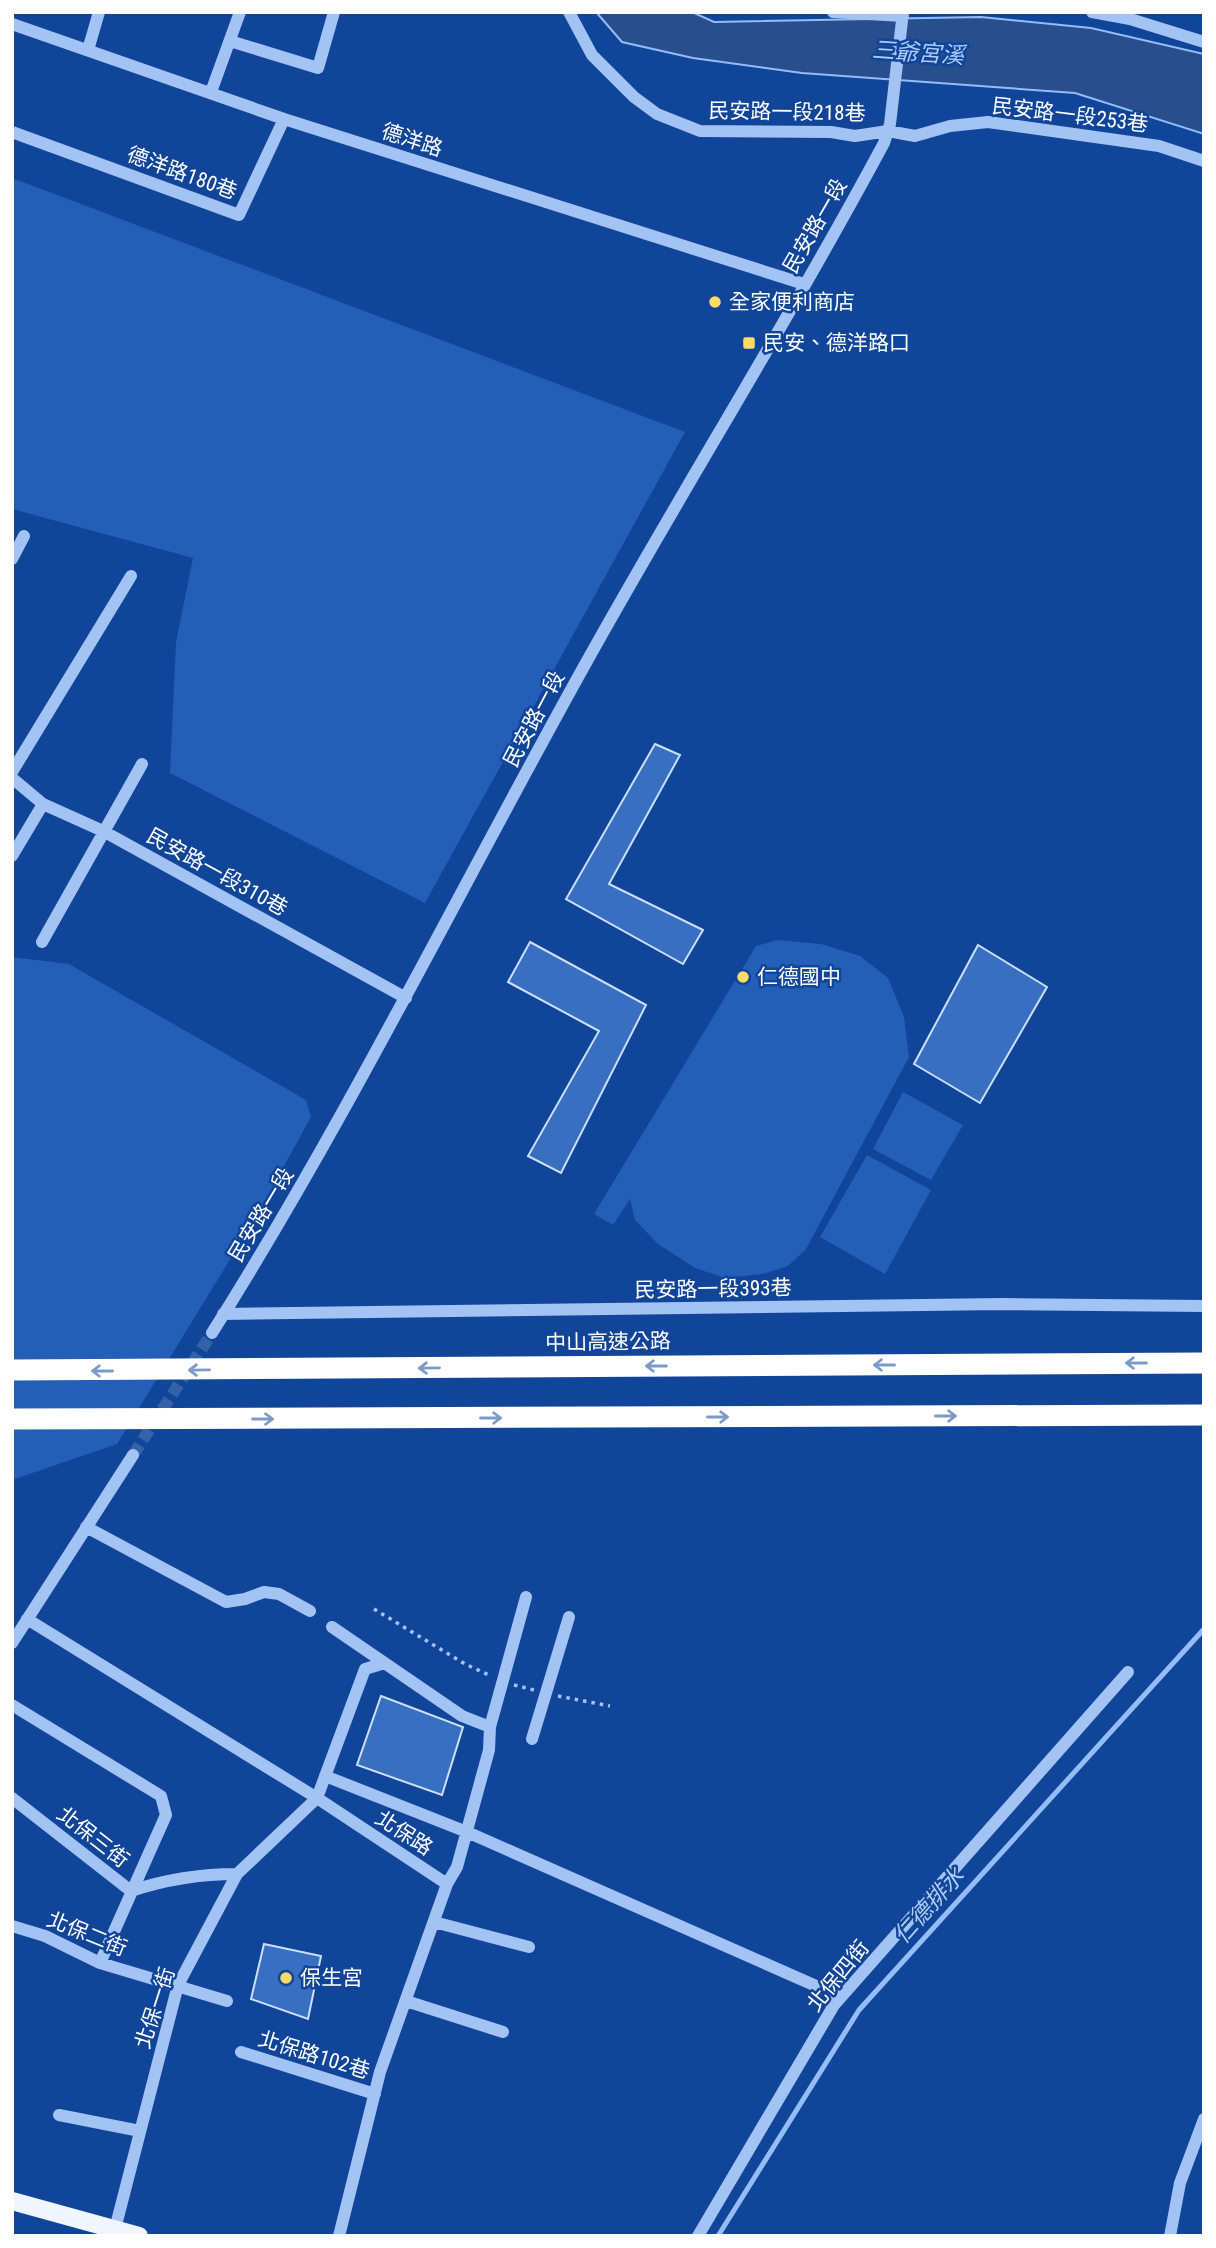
<svg xmlns="http://www.w3.org/2000/svg" width="1216" height="2248" font-family="'Roboto Condensed','Noto Sans TC',sans-serif">
<style>
.green{fill:#235eb8}
.water{fill:#284e8d;stroke:#94bdf8;stroke-width:2}
.lines{fill:none;stroke-linecap:round;stroke-linejoin:round}
.stream{stroke:#94bdf8;stroke-width:5}
.building{fill:#396fc1;stroke:#cbdffe;stroke-width:2}
.minor-tunnel{stroke:#3561a8;stroke-width:12;stroke-dasharray:12 6;stroke-linecap:butt}
.path{stroke:#a2c3f4;stroke-width:3.5;stroke-dasharray:3.5 5;stroke-linecap:butt}
.minor{stroke:#a2c3f4;stroke-width:12}
.major{stroke:#f0f5ff;stroke-width:18}
.highway{stroke:#fff;stroke-width:21}
.oneway{stroke:#7c99c7}
.poi-dot{fill:#ffdb66;stroke:#114599;stroke-width:2.5}
.labels{text-anchor:middle;dominant-baseline:central;stroke-width:5;stroke-linejoin:round;paint-order:stroke}
.street-label{font-size:21px;fill:#fff;stroke:#114599}
.poi-label{font-size:21px;fill:#fff;stroke:#114599;text-anchor:start}
.water-label{font-size:23px;font-style:italic;fill:#afcdfb;stroke:#114599}
</style>
<rect width="100%" height="100%" fill="#114599"/>
<path class="green" d="M12,178L685,432L425,903L170,773L176,642L193,558L12,509Z
M777,940L821,944L860,956L888,978L904,1017L909,1057L806,1249L788,1266L763,1274L725,1278L695,1268L658,1244L635,1220L630,1199L613,1225L594,1214L756,946Z
M12,957L69,964L306,1100L311,1117L256,1217L117,1444L12,1480Z
M903,1092L963,1125L931,1180L873,1149Z
M867,1155L931,1190L885,1274L820,1237Z"/>
<path class="water" d="M596,12H692L714,22L981,17L1091,28L1204,54V134L1075,93L802,73L693,58L622,42Z"/>
<g class="lines">
<path class="stream" d="M718,2236L859,2010L1204,1629"/>
</g>
<path class="building" d="M655,744L680,755L609,884L703,930L683,964L566,899Z
M530,942L646,1005L561,1173L528,1156L599,1031L508,982Z
M978,945L1047,987L980,1103L914,1064Z
M381,1696L463,1727L442,1795L357,1765Z
M264,1944L321,1956L308,2019L251,1999Z"/>
<g class="lines">
<path class="minor-tunnel" d="M133,1455L212,1333"/>
<path class="path" d="M374,1609L465,1664L491,1676
M514,1685L534,1690
M558,1696L610,1706"/>
<path class="minor" d="M569,12L592,55L634,97L657,114L700,131L831,132L855,136L888,131L915,136L950,126L988,122L1159,146L1204,161
M833,12L903,16
M1092,12L1130,19L1204,42
M12,24L284,119L804,284
M230,41L318,68L334,12
M88,50L99,12
M211,92L240,12
M12,132L239,215L284,119
M12,559L24,536
M12,772L131,576
M12,778L43,804L103,831L406,998
M12,856L43,804
M42,942L142,764
M223,1314L1003,1304L1204,1306
M212,1333C349,1116 462,885 587,661C684,487 790,318 884,143L890,124L903,12
M86,1527L226,1602L245,1599L264,1592L279,1594L310,1611
M27,1619L317,1798L447,1884L380,2072L339,2236
M332,1627L462,1716L490,1727
M12,1643L133,1455
M12,1705L161,1796L166,1815L100,1963
M532,1739L569,1617
M325,1776L467,1832L841,1997
M12,1798L131,1891C167,1879 199,1874 237,1874
M447,1884L457,1867L489,1750L490,1727L526,1597
M434,1922L529,1947
M12,1926L45,1936L100,1963L227,2001
M406,2001L503,2032
M241,2052L375,2094
M59,2115L140,2131
M115,2229L178,1985L237,1874L317,1798L365,1669L385,1663
M698,2236L834,2005L1128,1672
M1170,2236L1180,2183L1204,2119"/>
<path class="major" d="M12,2201L139,2236"/>
<path class="highway" d="M12,1370L1204,1363
M12,1419L1204,1415"/>
</g>
<defs><path id="oneway-shaft" d="M-6 0H5M1.5-3L5.5 0L1.5 3" fill="none" stroke-width="1.6" stroke-linecap="round" stroke-linejoin="round" transform="scale(1.75)"/></defs>
<g class="oneway">
<use href="#oneway-shaft" transform="translate(1136 1363) rotate(180)"/>
<use href="#oneway-shaft" transform="translate(884 1365) rotate(180)"/>
<use href="#oneway-shaft" transform="translate(656 1366) rotate(180)"/>
<use href="#oneway-shaft" transform="translate(429 1368) rotate(179)"/>
<use href="#oneway-shaft" transform="translate(199 1370) rotate(179)"/>
<use href="#oneway-shaft" transform="translate(102 1371) rotate(-180)"/>
<use href="#oneway-shaft" transform="translate(946 1416)"/>
<use href="#oneway-shaft" transform="translate(718 1417)"/>
<use href="#oneway-shaft" transform="translate(491 1418)"/>
<use href="#oneway-shaft" transform="translate(263 1419)"/>
</g>
<g class="poi-dot">
<circle cx="715" cy="302" r="7"/>
<rect x="742" y="336" width="14" height="14" rx="3.5"/>
<circle cx="743" cy="977" r="7"/>
<circle cx="286" cy="1978" r="7"/>
</g>
<g class="labels">
<g class="street-label">
<text transform="translate(787 112) rotate(1)">民安路一段218巷</text>
<text transform="translate(1070 115) rotate(7)">民安路一段253巷</text>
<text transform="translate(412 140) rotate(18)">德洋路</text>
<text transform="translate(182 173) rotate(20)">德洋路180巷</text>
<text transform="translate(815 226) rotate(-60)">民安路一段</text>
<text transform="translate(534 719) rotate(-62)">民安路一段</text>
<text transform="translate(217 872) rotate(29)">民安路一段310巷</text>
<text transform="translate(261 1215) rotate(-59)">民安路一段</text>
<text transform="translate(713 1289) rotate(-1)">民安路一段393巷</text>
<text transform="translate(608 1342) rotate(-1)">中山高速公路</text>
<text transform="translate(404 1833) rotate(33)">北保路</text>
<text transform="translate(93 1837) rotate(38)">北保三街</text>
<text transform="translate(87 1934) rotate(22)">北保二街</text>
<text transform="translate(838 1976) rotate(-51)">北保四街</text>
<text transform="translate(155 2008) rotate(-72)">北保一街</text>
<text transform="translate(314 2055) rotate(17)">北保路102巷</text>
</g>
<g class="poi-label">
<text x="729" y="302">全家便利商店</text>
<text x="763" y="343">民安、德洋路口</text>
<text x="757" y="977">仁德國中</text>
<text x="300" y="1978">保生宮</text>
</g>
<g class="water-label">
<text transform="translate(918 53) rotate(4)">三爺宮溪</text>
<text transform="translate(929 1906) rotate(-48)">仁德排水</text>
</g>
</g>
<rect width="1216" height="2248" fill="none" stroke="#ffffff" stroke-width="28"/>
</svg>
